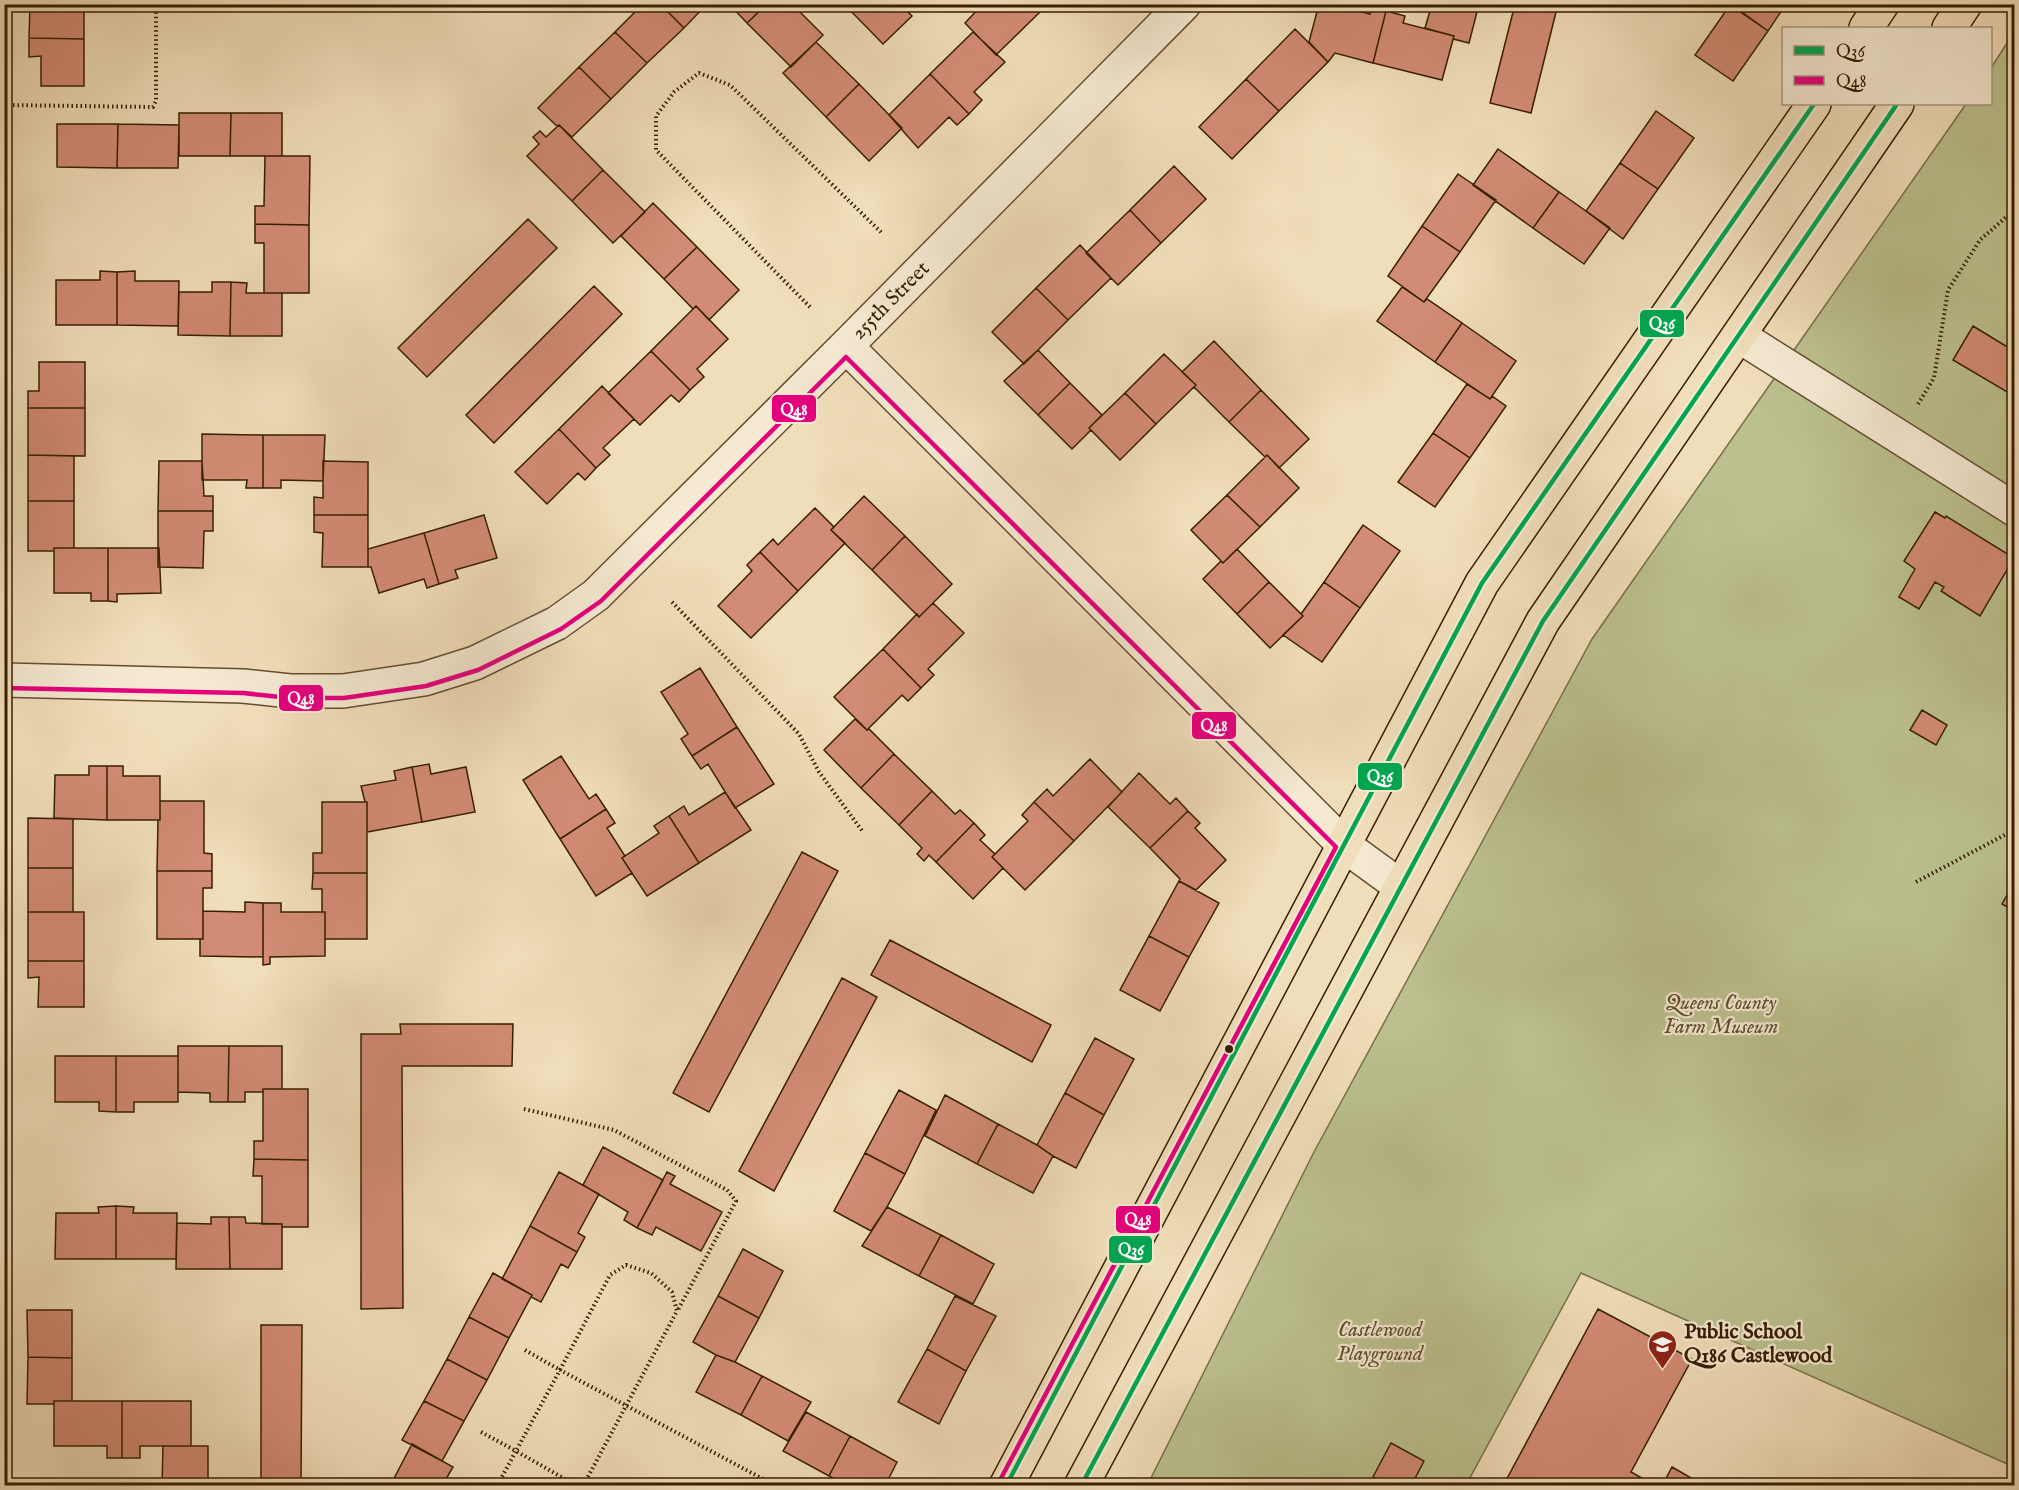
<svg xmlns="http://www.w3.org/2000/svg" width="2019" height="1490" font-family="'IM FELL English',serif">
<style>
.green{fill:#bbc08e;stroke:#797048;stroke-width:1.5}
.building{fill:#d28b74;stroke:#371f01;stroke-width:1.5}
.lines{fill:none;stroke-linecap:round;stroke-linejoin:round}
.minor-casing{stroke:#654e2f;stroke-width:36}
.major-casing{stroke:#371f01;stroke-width:36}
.path{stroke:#371f01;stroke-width:4;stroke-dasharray:1.5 3;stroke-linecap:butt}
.minor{stroke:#f5e9d2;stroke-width:33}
.major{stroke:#f0ddb9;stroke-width:33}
.bus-1-casing{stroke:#f5e9d2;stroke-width:9}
.bus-2-casing{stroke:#f5e9d2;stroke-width:9}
.bus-1{stroke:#00a651;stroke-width:4.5}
.bus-2{stroke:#e5007d;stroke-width:4.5}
.bus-dot{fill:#371f01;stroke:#f5e9d2;stroke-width:2}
.labels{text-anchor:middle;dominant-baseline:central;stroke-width:4.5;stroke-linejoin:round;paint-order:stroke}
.street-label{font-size:21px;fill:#371f01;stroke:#f5e9d2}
.park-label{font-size:21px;font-style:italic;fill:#5f4f2b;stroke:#f5e9d2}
.poi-label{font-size:21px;font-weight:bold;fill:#371f01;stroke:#f5e9d2;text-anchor:start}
.line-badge{stroke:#f5e9d2;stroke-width:2}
.badge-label{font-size:16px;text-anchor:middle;font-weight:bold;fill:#fff}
</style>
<rect width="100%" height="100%" fill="#f0ddb9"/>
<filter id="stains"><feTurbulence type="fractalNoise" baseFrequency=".00333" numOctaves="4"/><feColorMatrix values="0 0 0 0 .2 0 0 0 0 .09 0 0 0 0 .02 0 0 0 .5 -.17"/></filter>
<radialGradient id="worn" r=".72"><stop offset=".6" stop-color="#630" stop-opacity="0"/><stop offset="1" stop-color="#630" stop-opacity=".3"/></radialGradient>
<path class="green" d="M2014,32V1467L1581,1273L1466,1485L1147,1486L1314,1152L1592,639L1966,104H1990L1991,68Z"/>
<path class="building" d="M30,4H84V39L29,38Z
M643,4H660L684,28L647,63L615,32Z
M660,4H707L684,28Z
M729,4H767L747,23Z
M767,4H792L823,35L791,67L747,23Z
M844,4H900L912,16L883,44Z
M983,4H1032L1040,12L996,55L965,23Z
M1032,4H1048L1040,12Z
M1319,4H1333L1370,14L1371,7L1386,11L1373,63L1335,53L1328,62L1309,42Z
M1432,4H1479L1469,43L1453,39L1454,36L1425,28Z
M1515,4H1558L1531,113L1490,103Z
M1731,4H1786L1768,31Z
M1730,5L1768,31L1733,81L1695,55Z
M1386,11L1405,16L1403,23L1454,36L1442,80L1373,63Z
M1295,29L1328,62L1279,111L1246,79Z
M615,32L647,63L611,99L579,67Z
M973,32L1005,62L974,92L982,100L969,114L930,74Z
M29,38L84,39V86H41V56L29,57Z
M816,42L859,84L826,117L783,73Z
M579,67L611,99L572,137L559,125L557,126L538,108Z
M930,74L969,114L957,125L949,117L918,148L889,115Z
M1246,79L1279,111L1232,159L1199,127Z
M859,84L902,128L869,161L826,117Z
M1656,111L1694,138L1658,189L1620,163Z
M179,113H231L230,156H179Z
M231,113H282V156H230Z
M57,124H118L117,168L57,167Z
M118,124L179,125L178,168H117Z
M559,125L603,170L572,201L527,156L539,144L533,137L540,131L546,137Z
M1498,149L1559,192L1533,228L1473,185Z
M265,156H310L309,225L255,224V206H264Z
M1620,163L1658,189L1623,239L1586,211Z
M1174,166L1206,199L1161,243L1130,210Z
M603,170L645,212L613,243L572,201Z
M1458,174L1496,200L1460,252L1422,226Z
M1559,192L1610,228L1584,264L1533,228Z
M653,203L697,247L664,279L621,236Z
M1130,210L1161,243L1118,285L1086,253Z
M528,219L557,248L427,377L398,348Z
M255,224L309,225V293H264V243H255Z
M1422,226L1460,252L1424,302L1388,276Z
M1080,245L1111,278L1068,320L1036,288Z
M697,247L739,290L709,320L696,306L693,309L664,279Z
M100,271L117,272V325H56V280H100Z
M135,271V281H179L178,326L117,325V272Z
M212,282H231L230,336L178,335L179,292H212Z
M231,282L247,283L246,293H282V336H230Z
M594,286L622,314L494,443L466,415Z
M1402,287L1424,302L1427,299L1462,323L1435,362L1377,321Z
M1036,288L1068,320L1024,364L992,332Z
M696,306L728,339L697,369L704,377L690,390L651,351Z
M1462,323L1516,361L1490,399L1435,362Z
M1973,326L2014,351V396L1953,360Z
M1214,341L1261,390L1229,422L1194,387L1196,385L1182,372Z
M1038,350L1070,383L1038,415L1004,381Z
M651,351L690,390L679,402L671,395L640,425L608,393Z
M1164,354L1196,385L1156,424L1125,393Z
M39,362H85V408H28V391H39Z
M1070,383L1102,415L1089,428L1091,430L1072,449L1038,415Z
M1467,384L1490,399L1492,396L1506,406L1470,458L1433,433Z
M602,386L634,419L603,448L610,455L596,468L559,429Z
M1261,390L1309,439L1279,468L1267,455L1265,457L1229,422Z
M1125,393L1156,424L1120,460L1089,428Z
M28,408H85V456L28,455Z
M559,429L596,468L585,480L578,473L547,504L515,472Z
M1433,433L1470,458L1435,507L1398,482Z
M202,434L263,435V488H246L247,480H202Z
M263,435H325L323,481L281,480V488H263Z
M28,455L74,456V501H28Z
M1267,455L1299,488L1260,527L1227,495Z
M159,461H202L204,496H213V511H158Z
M323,461L368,462V515H314V497L323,498Z
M1227,495L1260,527L1223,563L1191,530Z
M864,496L905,536L872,570L831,530Z
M28,501H74V548H54V551H28Z
M815,508L834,527L831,530L845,543L798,591L760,552L773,539L778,545Z
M158,511H213V531H204L203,568L158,567Z
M1935,512L1945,518L1946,516L2014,558L1980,616L1941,591L1944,587L1935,582L1919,609L1899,597L1915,569L1904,561Z
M314,515H368V567H322L323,533L314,532Z
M484,515L497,558L455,570L458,578L439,584L424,533Z
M1363,525L1400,551L1360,608L1324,582Z
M424,533L439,584L427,588L424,579L379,593L371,567H368V549Z
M905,536L952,584L919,617L872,570Z
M54,548H108V601H91V593H54Z
M108,548H159L161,593L117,594V602L108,601Z
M1237,549L1269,582L1237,614L1203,579L1221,561L1223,563Z
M760,552L798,591L751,638L718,606L752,571L747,565Z
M1269,582L1303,616L1270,648L1237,614Z
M1324,582L1360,608L1322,662L1283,635L1303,616L1301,614Z
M933,603L964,633L928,669L934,675L921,688L883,649L917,614L919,617Z
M883,649L921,688L908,701L902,695L867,730L834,697Z
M700,668L737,727L692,756L681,739L688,734L661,692Z
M1922,710L1947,725L1936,745L1910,730Z
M855,719L867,730L869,729L894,754L861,788L824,750Z
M737,727L774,784L735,808L708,764L701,769L692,756Z
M894,754L932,791L899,825L861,788Z
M561,756L589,799L596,794L606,809L560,839L523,780Z
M1090,759L1122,792L1074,841L1034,802L1047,789L1053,796Z
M429,764L431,774L466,767L475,812L422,822L412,767Z
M89,766H107V820L54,818L55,775H89Z
M107,766H123V776H160V820H107Z
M412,767L422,822L367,832V802H365L361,786L396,780L394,771Z
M1139,773L1170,804L1176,798L1188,811L1150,848L1108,807Z
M932,791L955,814L960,810L974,823L936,862L929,855L924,861L917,854L922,848L899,825Z
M725,792L751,830L699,863L669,816L684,806L689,815Z
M160,801H204V853L212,854V871H157L158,820H160Z
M322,802H367V873H313V853H322Z
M1034,802L1074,841L1025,890L992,857L1028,821L1022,815Z
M606,809L615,823L607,828L625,856L622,858L632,873L596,896L560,839Z
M1188,811L1200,823L1195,828L1226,860L1196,890L1179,881L1180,879L1150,848Z
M669,816L699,863L647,896L622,858L659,833L654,826Z
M28,818L73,819V868H28Z
M974,823L985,835L980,840L995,854L992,857L1003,868L973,899L936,862Z
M802,852L838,871L709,1112L673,1093Z
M28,868H73V912H28Z
M157,871H212V888H203V939H157Z
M313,873H367V939H325V912H322V889H312Z
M1179,881L1219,903L1189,957L1149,936Z
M2014,883V911L2002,904Z
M245,902L263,903V957L200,956V939H203V911L245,912Z
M263,903H281V912H325V956L270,957V964L263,965Z
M28,912H84V961H28Z
M1149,936L1189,957L1160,1011L1120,990Z
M890,940L1051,1025L1032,1062L871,975Z
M28,961H84V1007H38L39,977L28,978Z
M842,978L877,997L774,1191L739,1171Z
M400,1024H513L512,1066H402L403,1308L361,1309V1034H401Z
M1095,1038L1134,1059L1104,1115L1065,1093Z
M178,1046H229L228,1102H210V1093L178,1092Z
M229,1046H282V1089H263V1092H245V1102H228Z
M55,1056H116V1112L99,1111V1102H55Z
M116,1056H178V1102H134V1112H116Z
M263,1089H308V1160L254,1159V1141H263Z
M899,1090L936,1110L905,1174L865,1153Z
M1065,1093L1104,1115L1076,1168L1053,1156L1037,1145Z
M945,1095L998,1124L977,1164L925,1136Z
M998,1124L1037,1145L1053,1156L1033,1193L977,1164Z
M603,1147L663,1180L637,1228L624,1220L628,1212L583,1185Z
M865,1153L905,1174L887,1207L871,1231L834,1211Z
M254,1159L308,1160V1227H282V1224H262V1176H253Z
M559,1172L599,1194L578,1233L585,1237L577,1252L530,1226Z
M667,1172L675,1176L670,1184L722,1212L701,1251L656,1227L652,1235L637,1228Z
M116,1206V1259H55L56,1213H99L98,1207Z
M116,1206L134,1207L133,1213H177L176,1259H116Z
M887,1207L941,1235L919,1276L862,1246Z
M211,1217H229L230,1269H176L177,1223L211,1224Z
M229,1217H245L246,1223L282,1224V1269H230Z
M530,1226L577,1252L568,1268L561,1264L541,1302L531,1297L532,1295L502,1279Z
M941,1235L994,1264L973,1304L919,1276Z
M743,1249L783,1271L759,1318L718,1296Z
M493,1273L532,1295L509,1338L469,1317Z
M718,1296L759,1318L735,1362L716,1355L693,1342Z
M955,1296L996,1316L966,1371L927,1349Z
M1598,1309L1692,1359L1631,1472L1656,1486H1503Z
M27,1310H72V1358L28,1357Z
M469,1317L509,1338L487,1380L447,1359Z
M261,1325H302L301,1486H261Z
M927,1349L966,1371L939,1424L898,1402Z
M716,1355L735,1362L762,1376L741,1415L696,1392Z
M28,1357L72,1358V1401H54V1404H27Z
M447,1359L487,1380L464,1421L424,1401Z
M762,1376L811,1402L788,1441L741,1415Z
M54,1401H122V1458H107V1446H54Z
M122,1401H191V1446H140V1458H122Z
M424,1401L464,1421L442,1461L402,1440Z
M806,1412L850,1436L829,1476L783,1451Z
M850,1436L897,1462L885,1486H847L829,1476Z
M1391,1443L1424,1461L1411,1486H1389L1373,1477Z
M412,1444L453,1467L442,1486H390Z
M163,1446H208V1486H162Z
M1672,1467L1705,1486H1662Z"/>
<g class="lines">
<defs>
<path id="minor" d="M1739,336L2014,509
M846,346L1345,846L1400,886
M4,680L243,686L290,691H343L424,679L475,663L557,623L596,595L846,346L1184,4"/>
<path id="major" d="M1866,28L1882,4
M1949,28L1965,4
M1006,1486L1482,583L1814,104
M1081,1486L1543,621L1897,104"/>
</defs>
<use href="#minor" class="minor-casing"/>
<use href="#major" class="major-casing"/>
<path class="path" d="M4,105L153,107L156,101V4
M810,307L656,150V116L674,92L699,73L730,85L883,234
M1918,404L1934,378L1948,290L1980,240L2014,210
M672,602L799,734L819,772L863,832
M1916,882L2014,830
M524,1109L614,1130L727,1190L736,1201L678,1310
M525,1350L560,1370L610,1275L626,1265L651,1273L672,1292L677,1311L583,1486
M481,1432L516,1451L497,1486
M577,1486L516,1451L560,1370L776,1486"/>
<use href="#minor" class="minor"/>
<use href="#major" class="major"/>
<defs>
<path id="bus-1" d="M1006,1486L1482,583L1814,104
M1081,1486L1543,621L1897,104"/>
<path id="bus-2" d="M4,688L243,693L290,698H344L426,686L478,670L561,629L601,601L846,357L1336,847L999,1482"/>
</defs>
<use href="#bus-1" class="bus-1-casing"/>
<use href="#bus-2" class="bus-2-casing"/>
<use href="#bus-1" class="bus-1"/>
<use href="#bus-2" class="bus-2"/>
</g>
<defs>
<symbol id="school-pin" viewBox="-11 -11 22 30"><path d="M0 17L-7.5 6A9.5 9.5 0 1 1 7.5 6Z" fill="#8f2418" stroke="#f5e9d2"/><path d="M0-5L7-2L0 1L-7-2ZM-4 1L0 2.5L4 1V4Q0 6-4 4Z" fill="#fff"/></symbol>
</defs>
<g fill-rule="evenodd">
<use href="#school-pin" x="1646" y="1328" width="33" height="45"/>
</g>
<circle class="bus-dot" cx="1229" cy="1049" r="5"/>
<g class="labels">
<g class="street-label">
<text transform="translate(891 301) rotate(-45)">255th Street</text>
</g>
<g class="park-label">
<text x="1721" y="1003">Queens County<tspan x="1721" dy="24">Farm Museum</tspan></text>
<text x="1380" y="1330">Castlewood<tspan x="1380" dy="24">Playground</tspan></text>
</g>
<g class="poi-label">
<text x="1684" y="1332">Public School<tspan x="1684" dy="24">Q186 Castlewood</tspan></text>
</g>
</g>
<g class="line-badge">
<rect x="1639" y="309" width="46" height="29" rx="6" fill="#00a651"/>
<rect x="771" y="394" width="46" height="29" rx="6" fill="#e5007d"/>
<rect x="278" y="684" width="46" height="28" rx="6" fill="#e5007d"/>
<rect x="1191" y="711" width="46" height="29" rx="6" fill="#e5007d"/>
<rect x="1357" y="762" width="46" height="29" rx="6" fill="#00a651"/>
<rect x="1115" y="1205" width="46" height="29" rx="6" fill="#e5007d"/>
<rect x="1108" y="1235" width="45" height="29" rx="6" fill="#00a651"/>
</g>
<g class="badge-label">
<text x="1662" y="329">Q36</text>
<text x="794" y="415">Q48</text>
<text x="301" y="704">Q48</text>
<text x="1214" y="731">Q48</text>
<text x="1380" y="782">Q36</text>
<text x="1138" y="1225">Q48</text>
<text x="1131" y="1255">Q36</text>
</g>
<rect width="2019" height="1490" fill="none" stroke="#f0ddb9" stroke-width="24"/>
<rect x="6" y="6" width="2007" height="1478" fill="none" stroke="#371f01" stroke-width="3"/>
<rect x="12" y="12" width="1995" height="1466" fill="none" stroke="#371f01" stroke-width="1.5"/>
<rect x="1782" y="27" width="210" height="78" fill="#f5e9d2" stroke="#a9987e" stroke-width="1.5"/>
<rect x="1794" y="46" width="30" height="9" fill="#00a651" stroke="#a9987e" stroke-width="1.5"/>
<text x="1836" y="57" font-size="18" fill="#371f01">Q36</text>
<rect x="1794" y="76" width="30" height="9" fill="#e5007d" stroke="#a9987e" stroke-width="1.5"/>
<text x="1836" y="87" font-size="18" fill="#371f01">Q48</text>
<rect width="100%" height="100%" filter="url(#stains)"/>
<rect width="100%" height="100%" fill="url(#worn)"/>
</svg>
